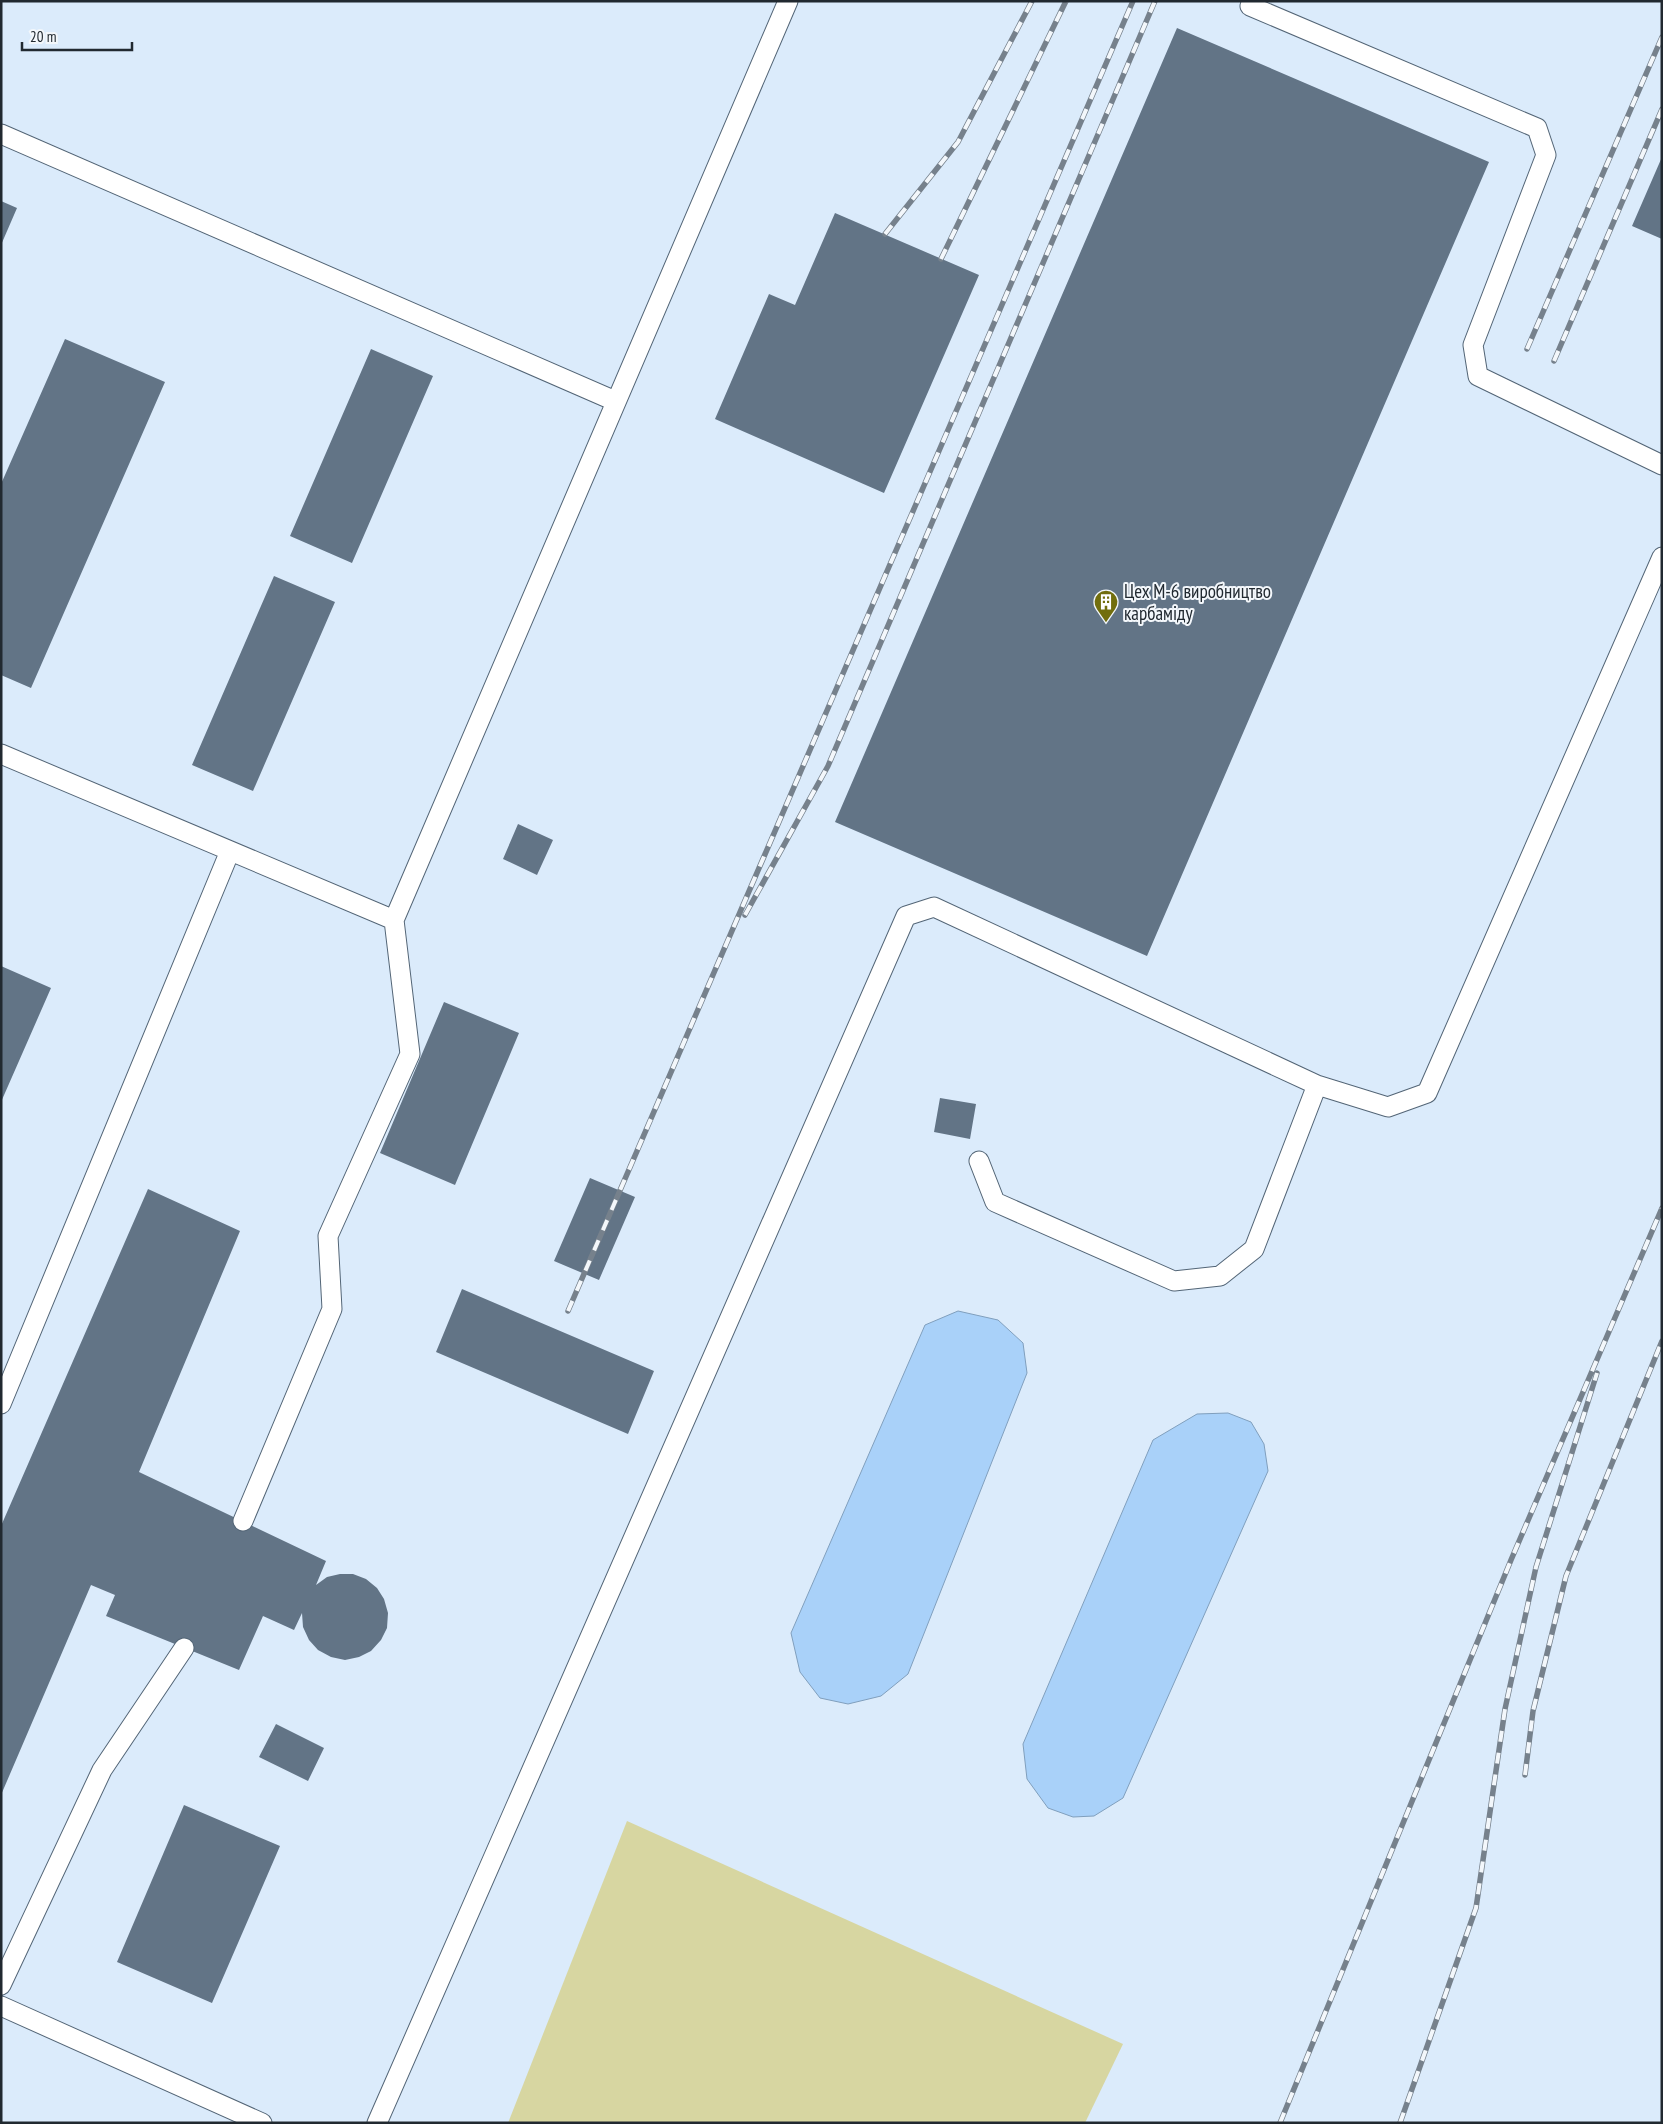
<svg xmlns="http://www.w3.org/2000/svg" width="1663" height="2124" font-family="'PT Sans Narrow',sans-serif">
<style>
.green{fill:#d7d6a1}
.water{fill:#a9d1f9;stroke:#809fbd}
.building{fill:#627486}
.lines{fill:none;stroke-linecap:round;stroke-linejoin:round}
.service-casing{stroke:#536576;stroke-width:21}
.service{stroke:#fff;stroke-width:19}
.rail-casing{stroke:#76818c;stroke-width:5.5}
.rail{stroke:#f3f7fb;stroke-width:4;stroke-dasharray:11;stroke-linecap:butt}
.labels{text-anchor:middle;dominant-baseline:central;stroke-width:4;stroke-linejoin:round;paint-order:stroke}
.poi-label{font-size:19px;fill:#212930;stroke:#f3f7fb;text-anchor:start}
</style>
<rect width="100%" height="100%" fill="#dbebfb"/>
<path class="green" d="M627,1821L1123,2044L1085,2123H508Z"/>
<path class="water" d="M958,1311L998,1320L1023,1343L1027,1373L908,1674L881,1696L848,1704L820,1698L800,1672L791,1633L925,1325Z
M1228,1413L1251,1422L1264,1444L1268,1471L1123,1798L1094,1816L1073,1817L1048,1808L1027,1779L1023,1744L1153,1440L1197,1414Z"/>
<path class="building" d="M1177,28L1489,162L1147,956L835,822Z
M1662,157V239L1632,226Z
M1,201L17,208L1,245Z
M835,213L979,275L884,493L715,419L769,294L795,305Z
M65,339L165,382L31,688L1,675V484Z
M371,349L433,376L352,563L290,536Z
M274,576L335,602L253,791L192,765Z
M518,824L553,840L537,875L503,859Z
M1,966L51,988L1,1102Z
M444,1002L519,1033L455,1185L380,1153Z
M940,1098L976,1104L970,1139L934,1132Z
M590,1178L635,1197L599,1280L554,1261Z
M148,1189L240,1231L139,1472L326,1561L316,1585L327,1577L340,1574H353L366,1579L377,1588L384,1599L388,1613L387,1628L381,1640L371,1651L359,1657L345,1660L331,1657L318,1650L309,1640L303,1627L302,1613L294,1630L263,1616L239,1670L106,1616L115,1595L91,1585L1,1795V1526Z
M462,1289L654,1371L628,1434L436,1352Z
M276,1724L324,1748L308,1781L259,1757Z
M184,1805L280,1846L212,2003L117,1962Z"/>
<g class="lines">
<defs>
<path id="service" d="M1250,6L1537,128L1546,155L1473,345L1478,376L1662,465
M1,134L615,401
M1,754L394,920L788,1
M979,1161L995,1202L1174,1281L1220,1276L1254,1249L1317,1085
M1,1404L230,851
M243,1521L332,1309L328,1236L410,1054L394,920
M1,1985L102,1770L184,1648
M1,2006L262,2123
M377,2123L906,916L934,907L1317,1085L1388,1107L1427,1093L1662,557"/>
</defs>
<use href="#service" class="service-casing"/>
<use href="#service" class="service"/>
<defs>
<path id="rail" d="M885,234L958,142L1032,1
M941,259L1066,1
M1527,349L1662,37
M1554,361L1662,109
M745,915L828,766L1155,1
M568,1311L1133,1
M1525,1775L1533,1711L1566,1576L1662,1341
M1280,2123L1511,1560L1662,1208
M1400,2123L1476,1908L1505,1709L1536,1567L1597,1373"/>
</defs>
<use href="#rail" class="rail-casing"/>
<use href="#rail" class="rail"/>
</g>
<defs>
<symbol id="building-pin" viewBox="-11 -11 22 30"><path d="M0 17L-7.5 6A9.5 9.5 0 1 1 7.5 6Z" fill="#726e0d" stroke="#f3f7fb"/><path d="M-4-6H4V6H1V3H-1V6H-4ZM-2.5-4.3h1.7v1.8h-1.7ZM.8-4.3h1.7v1.8H.8ZM-2.5-1h1.7V.8h-1.7ZM.8-1h1.7V.8H.8Z" fill="#fff"/></symbol>
</defs>
<g fill-rule="evenodd">
<use href="#building-pin" x="1092" y="588" width="28" height="38"/>
</g>
<g class="labels">
<g class="poi-label">
<text x="1124" y="591">Цех М-6 виробництво<tspan x="1124" dy="22">карбаміду</tspan></text>
</g>
</g>
<rect width="1663" height="2124" fill="none" stroke="#212930" stroke-width="5"/>
<path d="M22 42v8h110v-8" fill="none" stroke="#212930" stroke-width="2.5"/>
<text x="30" y="42" font-size="15" fill="#212930" stroke="#f3f7fb" stroke-width="4" paint-order="stroke">20 m</text>
</svg>
